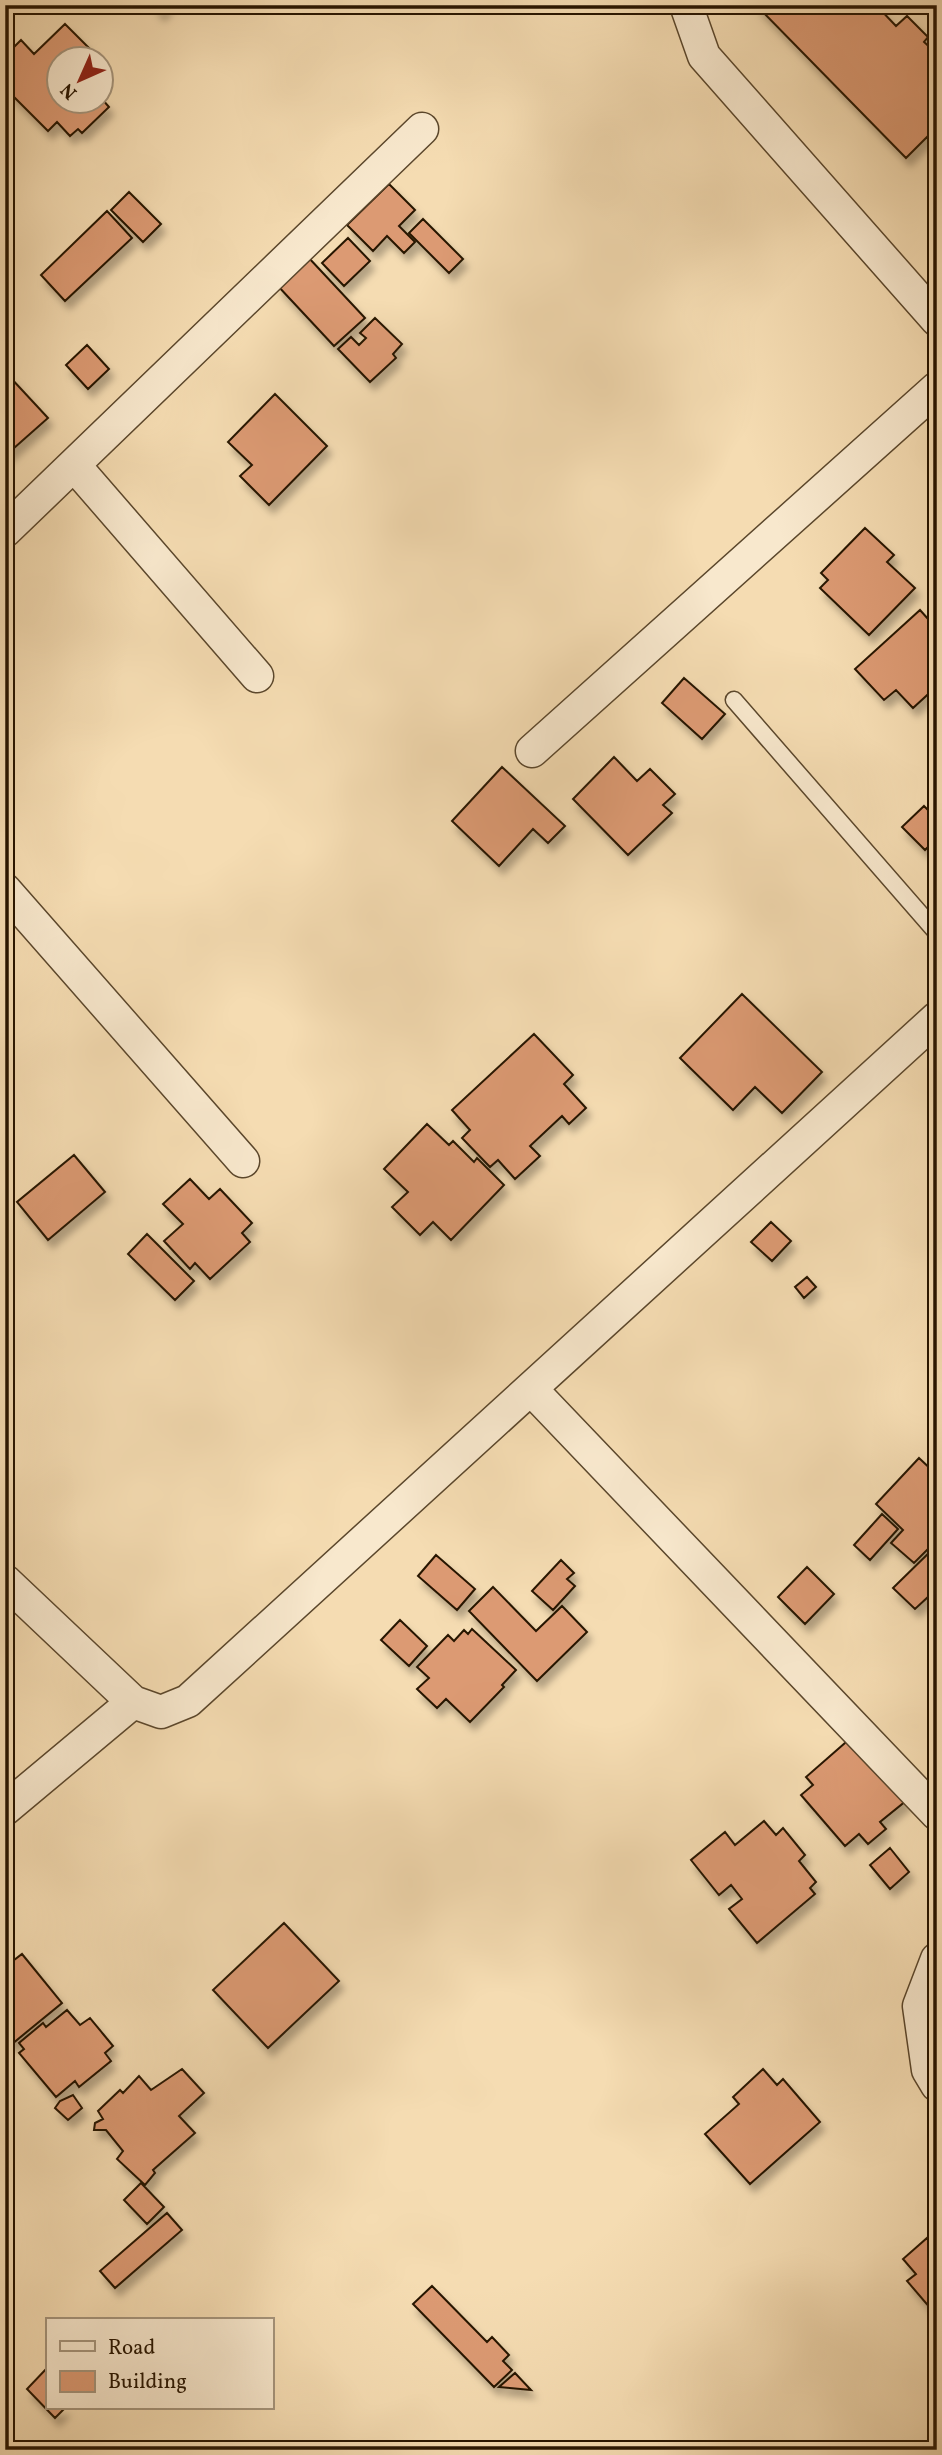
<svg xmlns="http://www.w3.org/2000/svg" width="942" height="2455" font-family="Vollkorn,serif">
<style>
.building{fill:#dc9a73;stroke:#281500;stroke-width:2;filter:url(#shadow)}
.lines{fill:none;stroke-linecap:round;stroke-linejoin:round}
.service-casing{stroke:#5b472c;stroke-width:19}
.minor-casing{stroke:#5b472c;stroke-width:35}
.service{stroke:#f8e8cd;stroke-width:16}
.minor{stroke:#f8e8cd;stroke-width:32}
</style>
<defs>
<filter id="shadow"><feDropShadow dx="4.5" dy="8" stdDeviation="3.5" flood-color="#0004"/></filter>
</defs>
<rect width="100%" height="100%" fill="#f5dcb2"/>
<filter id="stains"><feTurbulence type="fractalNoise" baseFrequency=".00286" numOctaves="4"/><feColorMatrix values="0 0 0 0 .2 0 0 0 0 .09 0 0 0 0 .02 0 0 0 .5 -.17"/></filter>
<radialGradient id="worn" r=".72"><stop offset=".6" stop-color="#630" stop-opacity="0"/><stop offset="1" stop-color="#630" stop-opacity=".3"/></radialGradient>
<path class="building" d="M153,5H168L160,13Z
M756,5H876L896,26L907,16L928,37L924,42L937,54V148L927,137L906,158Z
M65,24L91,50L85,56L89,60H60V102H102V99L109,107L82,133L78,129L70,136L57,122L48,131L5,88V56L21,40L34,54Z
M389,184L415,210L399,226L415,242L404,253L387,236L373,251L347,225Z
M129,192L161,224L143,242L111,210Z
M107,211L132,238L65,301L41,275Z
M423,219L463,259L449,273L409,233Z
M348,238L370,261L344,286L322,263Z
M308,257L365,318L334,346L277,285Z
M375,318L402,344L393,354L396,358L370,382L338,349L351,337L359,345L366,338L360,333Z
M87,345L109,369L88,389L66,365Z
M9,376L48,418L5,456V379Z
M275,394L327,446L269,505L240,476L252,465L228,442Z
M865,528L894,555L887,562L915,588L869,635L820,588L828,580L821,573Z
M920,610L937,629V686L913,708L896,690L884,700L855,669Z
M684,678L725,714L702,739L662,703Z
M614,757L637,781L650,769L675,794L663,805L672,813L628,855L573,799Z
M502,767L565,826L548,843L533,829L499,866L452,821Z
M924,806L937,819V838L925,850L902,827Z
M742,994L822,1072L782,1113L755,1087L733,1110L680,1058Z
M534,1034L573,1075L564,1084L586,1108L569,1124L562,1116L530,1146L540,1156L515,1179L498,1160L490,1167L462,1138L470,1130L452,1110Z
M427,1124L449,1145L453,1141L474,1162L477,1158L504,1185L451,1240L433,1222L420,1235L392,1207L408,1192L384,1169Z
M74,1155L105,1192L48,1240L17,1202Z
M190,1179L209,1199L220,1189L252,1223L242,1233L250,1242L210,1279L195,1263L190,1269L164,1241L183,1224L163,1204Z
M771,1222L791,1241L772,1261L751,1242Z
M147,1234L194,1281L175,1300L128,1254Z
M807,1277L816,1287L804,1298L795,1287Z
M919,1458L937,1475V1540L914,1563L891,1543L903,1530L876,1504Z
M882,1514L898,1529L870,1560L854,1545Z
M937,1545V1606L928,1597L915,1609L893,1588Z
M436,1555L475,1589L457,1610L418,1576Z
M561,1560L574,1573L567,1579L575,1586L553,1610L532,1591Z
M807,1567L834,1594L805,1624L778,1597Z
M493,1587L536,1631L562,1606L587,1632L537,1681L469,1611Z
M400,1620L427,1646L409,1666L381,1640Z
M472,1629L516,1670L502,1685L504,1687L470,1722L446,1699L437,1708L417,1689L429,1678L417,1667L448,1635L454,1641L464,1630L468,1634Z
M853,1736L907,1800L880,1822L886,1829L868,1844L859,1834L845,1846L801,1795L813,1785L806,1777Z
M764,1821L776,1835L783,1828L805,1855L799,1861L816,1882L810,1888L815,1894L757,1943L729,1909L742,1899L731,1885L719,1895L691,1860L725,1832L735,1845Z
M890,1848L909,1872L890,1889L870,1865Z
M284,1923L339,1981L268,2048L213,1990Z
M22,1954L62,2003L12,2044L5,2036V1967Z
M67,2010L80,2025L90,2018L113,2046L105,2053L111,2061L79,2087L75,2081L56,2097L19,2053L24,2049L19,2043L43,2023L46,2027Z
M182,2069L204,2093L179,2116L195,2133L153,2170L155,2173L145,2185L117,2159L123,2151L106,2130H94L95,2123L103,2119L98,2111L120,2090L123,2093L139,2076L151,2090Z
M763,2069L777,2085L783,2079L820,2122L750,2184L705,2134L739,2104L733,2097Z
M73,2095L82,2108L68,2120L55,2108L60,2101Z
M141,2183L164,2207L147,2224L124,2200Z
M167,2213L182,2230L115,2288L100,2271Z
M927,2238L937,2249V2316L907,2281L916,2274L903,2259Z
M432,2286L487,2342L492,2337L509,2355L503,2361L512,2370L494,2387L413,2304Z
M47,2368V2408H65L55,2418L27,2389Z
M515,2373L531,2390L499,2387Z
M879,2442L885,2450H871Z"/>
<g class="lines">
<defs>
<path id="service" d="M734,700L937,933"/>
<path id="minor" d="M686,5L704,56L937,320
M74,465L257,676
M5,531L422,129
M532,751L937,388
M5,890L243,1161
M531,1389L937,1814
M5,1581L133,1702L161,1712L188,1701L937,1018
M5,1809L133,1702
M937,1959L919,2006L928,2070L937,2085"/>
</defs>
<use href="#service" class="service-casing"/>
<use href="#minor" class="minor-casing"/>
<use href="#service" class="service"/>
<use href="#minor" class="minor"/>
</g>
<rect width="942" height="2455" fill="none" stroke="#f5dcb2" stroke-width="28"/>
<rect x="7" y="7" width="928" height="2441" fill="none" stroke="#281500" stroke-width="3.5"/>
<rect x="14" y="14" width="914" height="2427" fill="none" stroke="#281500" stroke-width="2"/>
<rect x="46" y="2318" width="228" height="91" fill="#f8e8cd" stroke="#a5947b" stroke-width="2"/>
<rect x="60" y="2341" width="35" height="10" fill="#f8e8cd" stroke="#a5947b" stroke-width="2"/>
<text x="108" y="2354" font-size="21" fill="#281500">Road</text>
<rect x="60" y="2371" width="35" height="21" fill="#dc9a73" stroke="#a5947b" stroke-width="2"/>
<text x="108" y="2388" font-size="21" fill="#281500">Building</text>
<g transform="translate(80 80) rotate(225)"><circle r="33" fill="#f8e8cd" stroke="#a5947b" stroke-width="2"/>
<path d="M0-5L12 26L0 18L-12 26Z" fill="#8f2418"/>
<text y="-10" font-size="19" font-weight="bold" text-anchor="middle" fill="#281500">N</text>
</g>
<rect width="100%" height="100%" filter="url(#stains)"/>
<rect width="100%" height="100%" fill="url(#worn)"/>
</svg>
